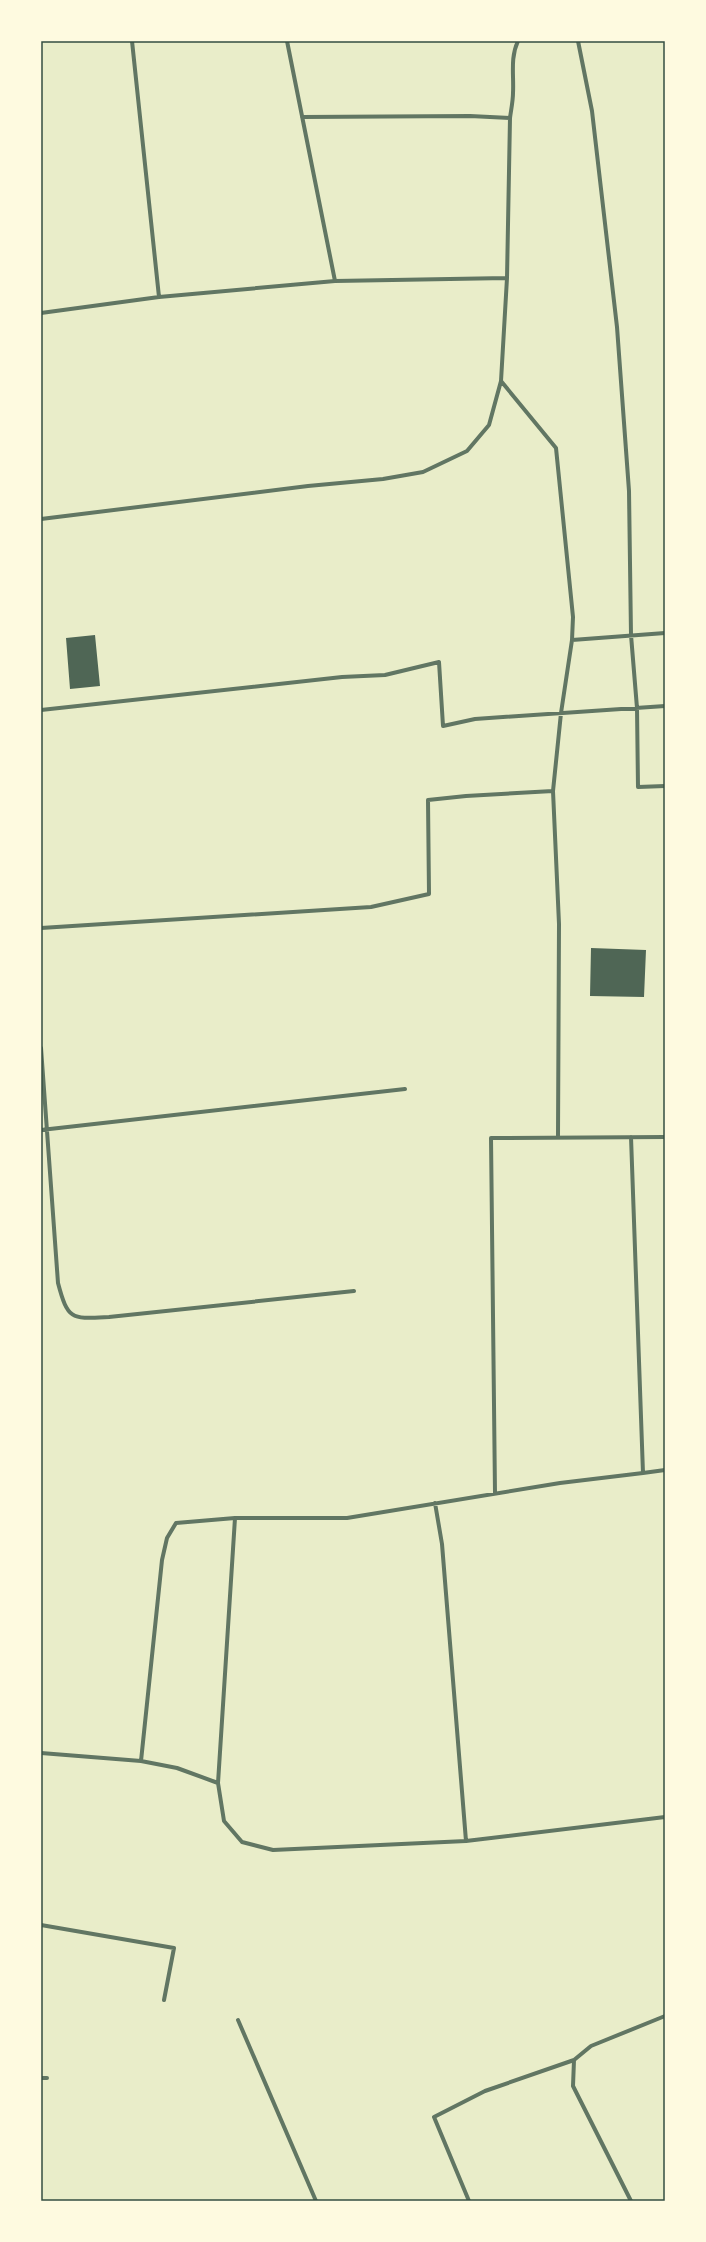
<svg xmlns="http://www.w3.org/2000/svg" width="706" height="2242" font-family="'Fira Sans',sans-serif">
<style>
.building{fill:#4f6655}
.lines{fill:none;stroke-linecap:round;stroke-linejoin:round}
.minor{stroke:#617663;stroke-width:4}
.neatline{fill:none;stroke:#344e41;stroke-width:1.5}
</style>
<rect width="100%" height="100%" fill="#e9edc9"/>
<path class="building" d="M95,635L100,686L70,689L66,638Z
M591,948L646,950L644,997L590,996Z"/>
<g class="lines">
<path class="minor" d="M132,41L159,297
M287,41L335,281
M578,41L592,111L617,327L629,491L631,635L637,708L638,787L665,786
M510,118C511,110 513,101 513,93C514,75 510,58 518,41
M41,313L159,297L335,281L507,278
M501,381L556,448L573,617L572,640L561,713L553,791L559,924L558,1137
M41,519L308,486L383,479L423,472L467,451L489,425L501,381L507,278L510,118L470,116L302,117
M572,640L665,633
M41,710L342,677L385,675L439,662L443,726L475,719L665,706
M41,928L371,907L429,894L428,800L466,796L553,791
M41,1048L58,1283C68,1321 72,1319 109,1317L354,1291
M41,1130L405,1089
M643,1473L665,1470
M495,1493L491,1138L665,1137
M435,1503L442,1544L466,1841
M41,1753L141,1761L177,1768L218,1783L224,1821L242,1842L273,1850L466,1841L665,1817
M141,1761L162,1560L167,1538L176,1523L235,1518H347L560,1483L643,1473L631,1137
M218,1783L235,1518
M41,1925L174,1948L164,2000
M238,2020L316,2201
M41,2078H47
M469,2201L434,2117L485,2091L574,2060
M631,2201L573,2086L574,2060L591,2046L665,2016"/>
</g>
<rect width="706" height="2242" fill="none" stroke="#fefae0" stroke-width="84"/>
<rect x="42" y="42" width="622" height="2158" class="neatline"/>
</svg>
